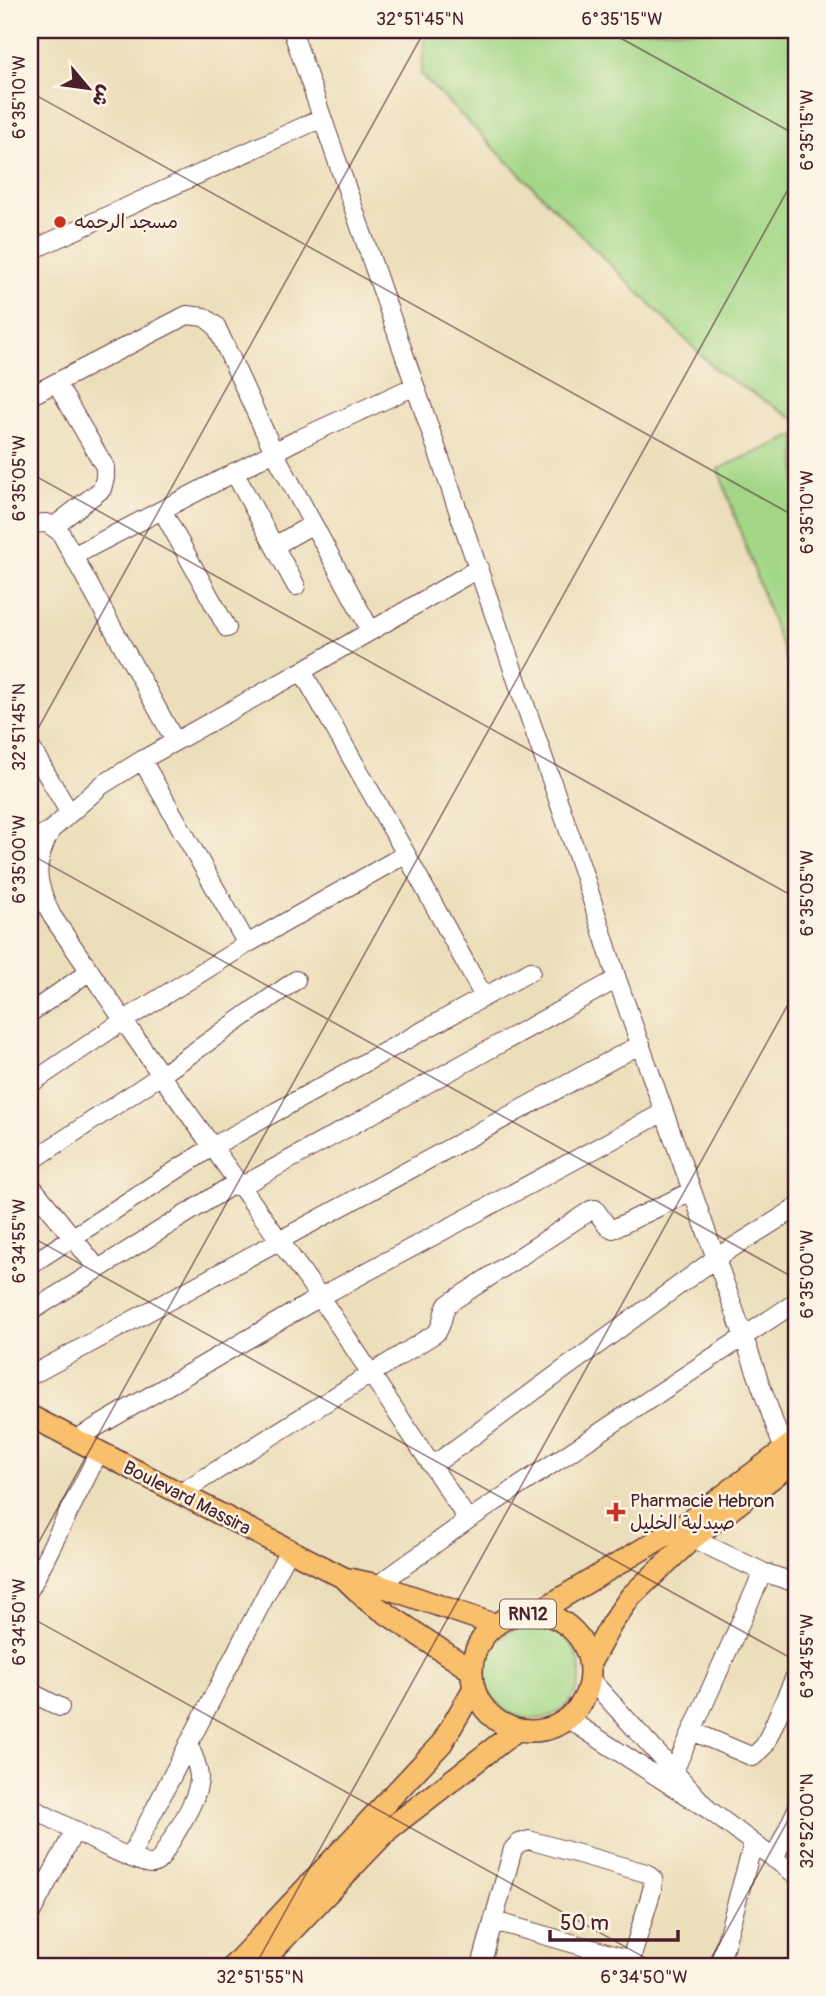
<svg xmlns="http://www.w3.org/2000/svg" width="826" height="1996" font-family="Pangolin,'Playpen Sans Arabic',sans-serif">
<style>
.green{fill:#a3d787;stroke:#767b59;stroke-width:2}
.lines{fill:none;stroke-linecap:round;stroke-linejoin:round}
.minor-casing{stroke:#623c40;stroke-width:20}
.major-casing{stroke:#623c40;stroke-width:24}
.minor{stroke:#fff;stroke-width:18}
.major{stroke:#f8bf6c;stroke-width:21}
.ticks{fill:none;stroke:#4a1f2b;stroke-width:2;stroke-opacity:0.45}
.poi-dot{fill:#c8321e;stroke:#fcf5e5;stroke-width:2.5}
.labels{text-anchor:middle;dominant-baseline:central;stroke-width:5;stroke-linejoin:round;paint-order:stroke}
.shield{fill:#fcf5e5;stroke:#7f5f63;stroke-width:2}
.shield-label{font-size:18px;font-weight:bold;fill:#4a1f2b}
.poi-label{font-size:19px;fill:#4a1f2b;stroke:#fcf5e5;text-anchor:start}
.street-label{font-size:19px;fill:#4a1f2b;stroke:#fcf5e5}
.neatline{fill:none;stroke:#4a1f2b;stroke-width:2.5}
.ticks-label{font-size:18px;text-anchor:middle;fill:#4a1f2b}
</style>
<rect width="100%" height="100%" fill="#fcf5e5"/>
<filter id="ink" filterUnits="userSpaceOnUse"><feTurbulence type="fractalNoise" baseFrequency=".0143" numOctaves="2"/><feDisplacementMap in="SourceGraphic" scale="14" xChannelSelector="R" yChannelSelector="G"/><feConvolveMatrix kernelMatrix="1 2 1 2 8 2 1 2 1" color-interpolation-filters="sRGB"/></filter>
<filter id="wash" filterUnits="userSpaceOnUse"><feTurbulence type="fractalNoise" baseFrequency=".00686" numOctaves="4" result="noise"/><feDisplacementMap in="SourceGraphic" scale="28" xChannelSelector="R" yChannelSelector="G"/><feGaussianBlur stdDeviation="1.57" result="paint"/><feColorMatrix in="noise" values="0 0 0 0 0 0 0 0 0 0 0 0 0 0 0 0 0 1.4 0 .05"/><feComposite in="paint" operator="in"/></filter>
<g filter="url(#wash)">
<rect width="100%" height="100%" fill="#ecdeba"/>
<path class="green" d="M426,30H796V420L718,372L421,75Z
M796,435V687L718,469Z
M486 1672a47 47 0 1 1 94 0a47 47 0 1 1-94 0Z"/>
</g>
<g filter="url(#ink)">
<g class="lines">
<defs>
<path id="minor" d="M292,30L583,872L617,979L788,1462
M30,251L322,118
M30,396L187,315L204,317L216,326L274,452L371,631
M234,472L296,586
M162,510L227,628
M30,524L47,523L60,532L175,741
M53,527L102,489L105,478V467L57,384
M276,545L313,524
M73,556L299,439L415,386
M302,671L406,854
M30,746L69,812
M142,760L247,944
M51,830C33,865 35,881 52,916L161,1075L320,1297L664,1112
M30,841L51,830L102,785L142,760L302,671L479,568
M484,997L531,971
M30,1013L90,971
M30,1084L123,1021L247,944L406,854L484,997L212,1147L30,1265
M30,1162L161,1075L296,980
M30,1184L98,1269
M240,1187L617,979
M30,1312L237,1182
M30,1376L641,1044
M76,1439L320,1297L468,1520
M432,1466L716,1258L796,1208
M179,1494L436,1333C444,1325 441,1313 448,1304L591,1210L595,1209L607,1226L613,1229L692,1191
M681,1533L763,1572L796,1583
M30,1589L99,1452
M373,1593L378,1585L468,1520L796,1302
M30,1692L60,1707
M568,1719L709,1810L590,1679
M692,1731L753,1757L765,1745L796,1674
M670,1780L763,1572
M30,1807C50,1817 135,1865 152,1864C156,1864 158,1861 161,1858C172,1837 200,1800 199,1776C198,1765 193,1754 188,1744
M709,1810L796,1875
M130,1857L289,1550
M774,1859L796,1811
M30,1915L75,1830
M494,1921L631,1960
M481,1966L513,1849L519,1843L529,1840L646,1873L653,1879L652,1890L629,1966
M719,1966L753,1844"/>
<path id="major" d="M30,1416L344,1578
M536,1613L688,1522L796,1441
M472 1672a59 59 0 1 1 118 0a59 59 0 1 1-118 0Z
M590,1663L612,1623L631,1596L692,1539L796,1460
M472,1671L368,1601L344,1578L378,1585L496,1625
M233,1966L442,1743L474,1688
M258,1966L389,1829L517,1730"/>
</defs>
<use href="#minor" class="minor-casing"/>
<use href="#major" class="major-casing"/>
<use href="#minor" class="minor"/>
<use href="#major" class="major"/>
</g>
</g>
<path class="ticks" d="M606,30L796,135M30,92L796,517M30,473L796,898M30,743L425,30M30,854L796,1279M30,1236L796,1661M30,1558L796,175M30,1617L660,1966M255,1966L796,990M707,1966L796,1806"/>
<g class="poi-dot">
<circle cx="60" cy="222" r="7"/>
<path d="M612.5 1501.5h7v7h7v7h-7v7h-7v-7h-7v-7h7z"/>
</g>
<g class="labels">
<rect class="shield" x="500" y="1599.5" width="56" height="29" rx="5"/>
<g class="shield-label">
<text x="528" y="1614">RN12</text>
</g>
<g class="poi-label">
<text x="74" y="222">مسجد الرحمه</text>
<text x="630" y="1501">Pharmacie Hebron<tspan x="630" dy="22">صيدلية الخليل</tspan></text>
</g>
<g class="street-label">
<text transform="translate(187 1498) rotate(27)">Boulevard Massira</text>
</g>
</g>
<rect width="826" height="1996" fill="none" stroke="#fcf5e5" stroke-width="77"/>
<g transform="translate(88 88) rotate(119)" stroke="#fcf5e5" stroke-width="5" paint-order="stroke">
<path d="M0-5L12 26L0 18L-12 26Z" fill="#4a1f2b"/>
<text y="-10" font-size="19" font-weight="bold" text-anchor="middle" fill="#4a1f2b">ش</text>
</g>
<path d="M550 1930v10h128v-10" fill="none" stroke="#4a1f2b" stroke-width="3.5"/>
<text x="560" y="1930" font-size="21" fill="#4a1f2b" stroke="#fcf5e5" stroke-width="5" paint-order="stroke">50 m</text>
<rect x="38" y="38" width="750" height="1920" class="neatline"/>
<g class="ticks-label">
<text x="420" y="25">32°51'45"N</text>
<text x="622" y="25">6°35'15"W</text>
<text transform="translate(19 97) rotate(-90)" y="6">6°35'10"W</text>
<text transform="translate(807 130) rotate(-90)" y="6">6°35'15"W</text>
<text transform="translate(19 478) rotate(-90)" y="6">6°35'05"W</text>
<text transform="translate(807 512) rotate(-90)" y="6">6°35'10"W</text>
<text transform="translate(19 727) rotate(-90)" y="6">32°51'45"N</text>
<text transform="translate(19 859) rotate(-90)" y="6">6°35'00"W</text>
<text transform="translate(807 893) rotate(-90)" y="6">6°35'05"W</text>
<text transform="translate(19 1241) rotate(-90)" y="6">6°34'55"W</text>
<text transform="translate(807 1274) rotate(-90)" y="6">6°35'00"W</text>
<text transform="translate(19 1622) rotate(-90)" y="6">6°34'50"W</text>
<text transform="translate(807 1656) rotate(-90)" y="6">6°34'55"W</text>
<text transform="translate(807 1821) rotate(-90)" y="6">32°52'00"N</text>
<text x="260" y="1983">32°51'55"N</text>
<text x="644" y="1983">6°34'50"W</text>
</g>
</svg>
